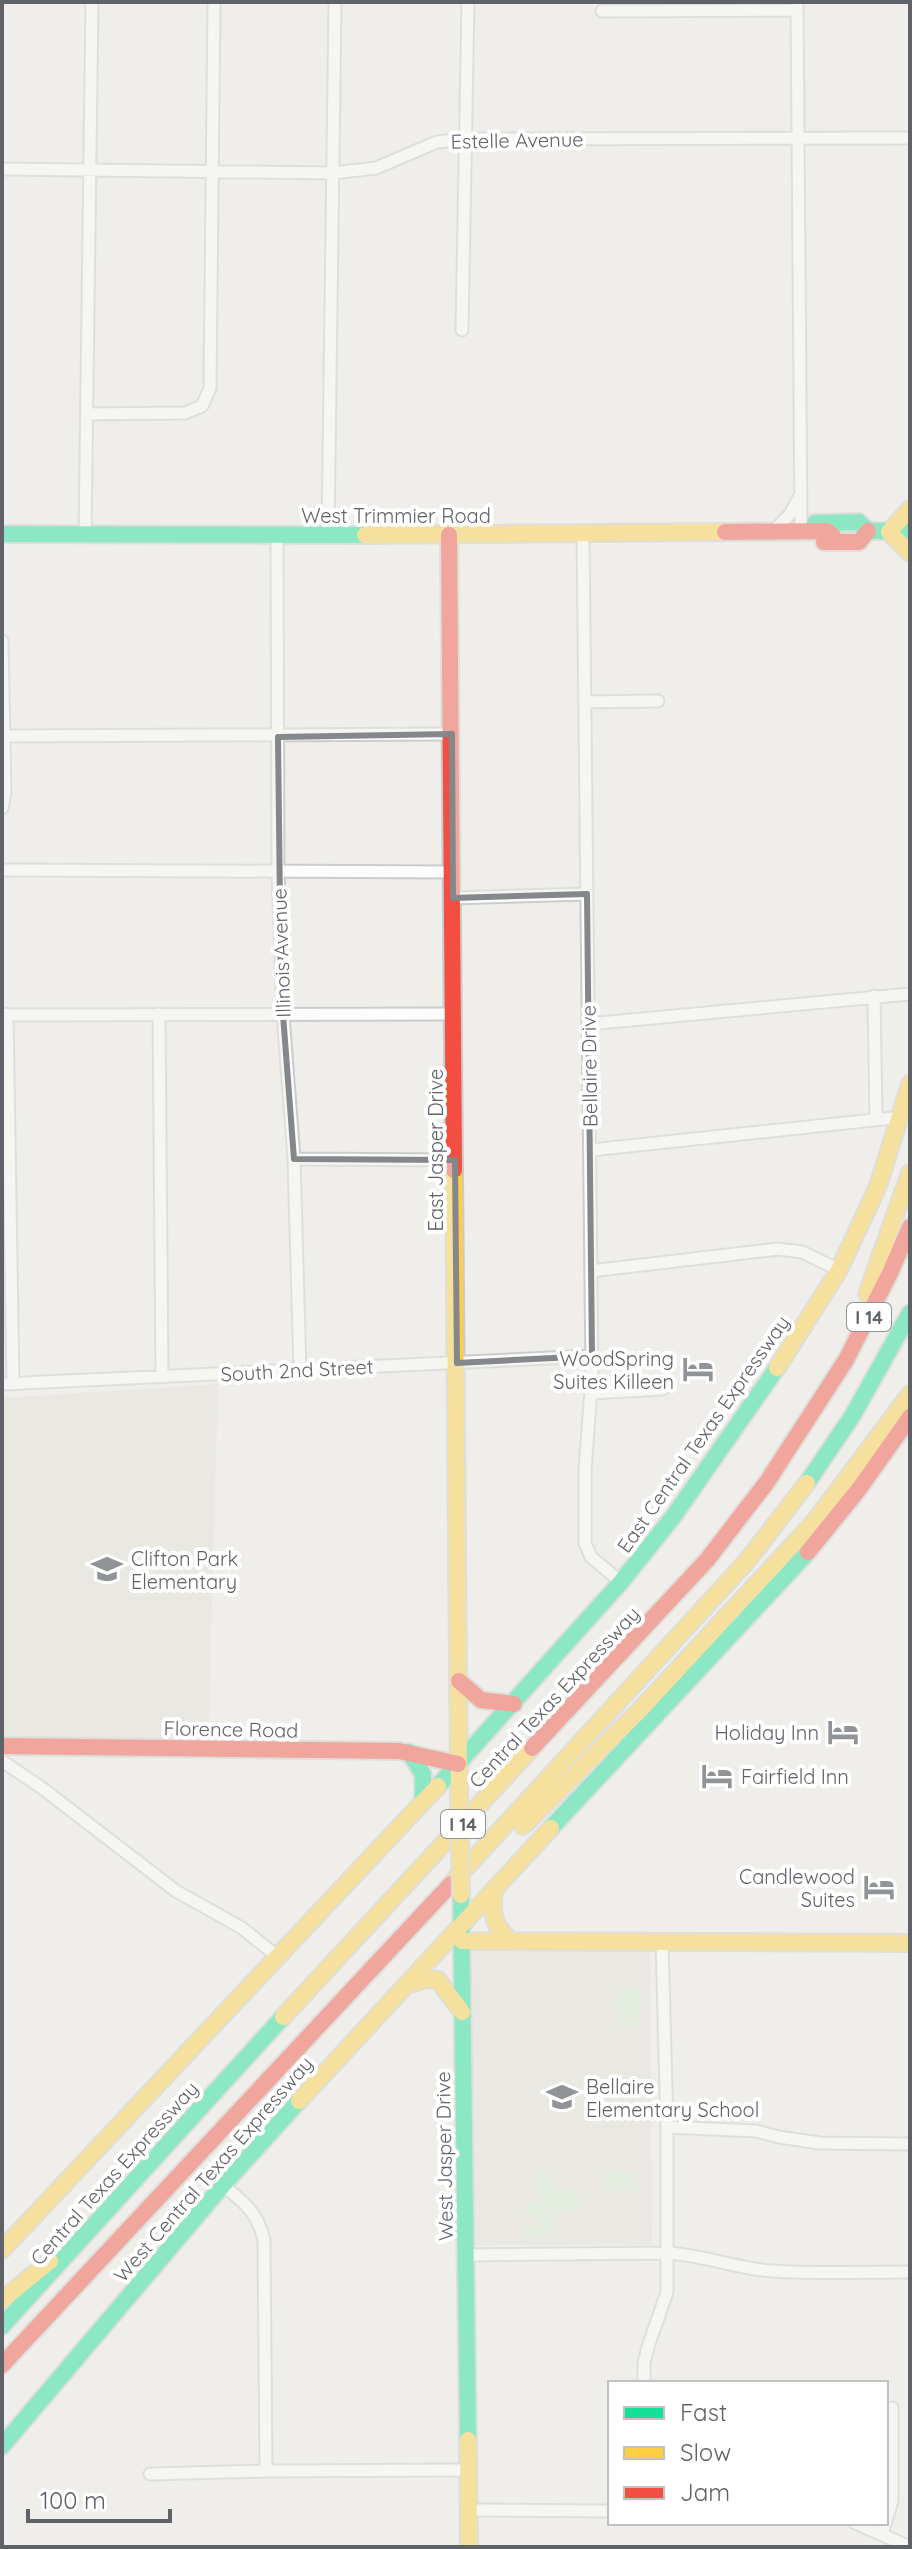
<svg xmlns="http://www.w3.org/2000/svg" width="912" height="2549" font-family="Quicksand,sans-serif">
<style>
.education{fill:#e2e0da}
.green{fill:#d8ebd6}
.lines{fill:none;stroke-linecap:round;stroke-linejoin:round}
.street-casing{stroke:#cbcccc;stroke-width:15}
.fast-casing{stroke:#cacacb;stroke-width:20}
.slow-casing{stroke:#cacacb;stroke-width:20}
.jam-casing{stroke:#cacacb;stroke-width:20}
.street{stroke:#fdfcfc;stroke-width:11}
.fast{stroke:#16e098;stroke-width:16}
.slow{stroke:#ffcf43;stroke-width:16}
.jam{stroke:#f24e42;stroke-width:16}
.slow-bridge-casing{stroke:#cacacb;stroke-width:20;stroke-linecap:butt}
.slow-bridge{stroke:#ffcf43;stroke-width:16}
.marked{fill:none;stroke:#84888a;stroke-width:6;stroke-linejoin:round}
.labels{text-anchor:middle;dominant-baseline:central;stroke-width:8;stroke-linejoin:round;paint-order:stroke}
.shield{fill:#fff;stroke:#8f9295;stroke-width:2}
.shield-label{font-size:18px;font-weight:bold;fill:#5f6368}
.street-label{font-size:20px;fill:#5f6368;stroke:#fff}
.poi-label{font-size:20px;fill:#5f6368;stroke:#fff;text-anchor:end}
</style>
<rect width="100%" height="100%" fill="#efeeea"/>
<path class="education" d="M218,1384L208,1744L2,1739V1398Z
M650,1949L652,2245H475L472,1950Z"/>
<path class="green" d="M630,1986L638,1988C644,1999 641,2007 638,2017L640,2021L637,2027H620C616,2014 613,1998 623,1988Z
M538,2168L549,2172L550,2191L564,2189L578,2193L581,2206L572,2211L556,2210L555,2227L550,2236L523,2239L518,2233L523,2225H538L541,2215L529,2216L526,2211L530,2204H539V2192L534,2189L537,2182L534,2173Z
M602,2172H636L637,2190L602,2191Z"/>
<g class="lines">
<defs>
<path id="street" d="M797,2L801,524
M602,11L797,10
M2,169L333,173L376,168L437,142L465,139L910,138
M462,330L468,2
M87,414L185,413L202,406L210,388L214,2
M774,531L790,514L800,496
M583,534L592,1376L585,1470V1543L591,1557L621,1582
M328,535L335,2
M85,536L92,2
M277,536L278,872L283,1015L294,1159L300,1370
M2,641L5,794L2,808
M585,702L658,701
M2,736L452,734
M2,870L453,872
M453,898L587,894
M874,996L876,1119
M7,1014L13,1384
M159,1014L162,1377
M2,1015L454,1014
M588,1024L910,994
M591,1150L902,1117
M294,1159L455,1160
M591,1271L778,1249L802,1252L839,1270
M2,1384L592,1356
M592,1393L663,1389
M2,1761L42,1788L176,1891L242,1928L279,1958
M667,2127L756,2131L779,2137L820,2143L910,2144
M223,2185C245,2204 257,2211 264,2240L266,2471
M466,2255L668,2253C704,2255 737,2269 772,2271C818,2274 864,2272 910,2272
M644,2383V2363L648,2347L667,2292V2127L662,1941
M150,2474L266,2471L468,2470
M469,2510L610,2511
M855,2523L910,2547
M882,2534L892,2501V2408"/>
<path id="fast" d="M815,523L859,522L868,531H910
M2,534L365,535
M807,1483L853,1415L910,1313
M409,1752L423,1774V1800
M438,1786L621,1582L673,1517L777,1368
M551,1828L808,1552
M461,1895L468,2440
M2,2326L283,2017
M2,2446L223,2185L299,2101"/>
<path id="slow" d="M889,532L910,509
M889,532L910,553
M365,535L725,532
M454,1170L459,1791
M867,1294L910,1173
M777,1368L839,1270L878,1186L910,1084
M523,1826L640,1710L815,1521L910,1394
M451,1884L747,1561L807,1483
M494,1891C491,1913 493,1926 511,1941
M462,1941L910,1943
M407,1985L426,1979L438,1980L462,2012
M283,2017L532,1748
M299,2101L551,1828
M2,2250L438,1786
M2,2300L50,2261
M468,2440L469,2547"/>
<path id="jam" d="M725,532L827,531L833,536L834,542
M449,535L454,1170
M824,542H859L868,531
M808,1552L859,1489L910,1417
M459,1681L481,1700L514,1704
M2,1746L399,1751L458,1764
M532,1748L707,1560L767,1482L846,1360L890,1273L910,1227
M2,2365L451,1884"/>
</defs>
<use href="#street" class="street-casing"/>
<use href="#fast" class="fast-casing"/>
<use href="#slow" class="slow-casing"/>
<use href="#jam" class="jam-casing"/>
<use href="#street" class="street"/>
<use href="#fast" class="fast"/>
<use href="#slow" class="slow"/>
<use href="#jam" class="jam"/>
<defs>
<path id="slow-bridge" d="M459,1791L461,1895"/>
</defs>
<use href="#slow-bridge" class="slow-bridge-casing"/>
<use href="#slow-bridge" class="slow-bridge"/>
</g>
<path d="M0 0H912V2549H0ZM452,734L453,898L587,894L592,1356L457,1363L455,1160L294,1159L281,988L278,737Z" fill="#efeeea" fill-opacity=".55" fill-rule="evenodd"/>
<path class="marked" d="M452,734L453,898L587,894L592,1356L457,1363L455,1160L294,1159L281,988L278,737Z"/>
<defs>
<symbol id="hotel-bare" viewBox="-9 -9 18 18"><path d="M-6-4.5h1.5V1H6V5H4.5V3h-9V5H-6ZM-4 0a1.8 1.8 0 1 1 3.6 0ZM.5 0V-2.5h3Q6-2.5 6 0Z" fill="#919496" stroke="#fff" stroke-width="2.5" paint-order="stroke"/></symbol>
<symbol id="school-bare" viewBox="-9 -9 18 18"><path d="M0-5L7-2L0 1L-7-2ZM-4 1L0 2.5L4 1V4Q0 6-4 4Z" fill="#919496" stroke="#fff" stroke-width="2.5" paint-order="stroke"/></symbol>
</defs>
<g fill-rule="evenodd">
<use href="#hotel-bare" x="676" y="1347" width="44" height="44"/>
<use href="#school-bare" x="85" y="1547" width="44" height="44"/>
<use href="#hotel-bare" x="821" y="1710" width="44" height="44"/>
<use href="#hotel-bare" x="695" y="1754" width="44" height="44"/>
<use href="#hotel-bare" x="857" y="1865" width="44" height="44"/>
<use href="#school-bare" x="540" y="2075" width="44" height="44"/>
</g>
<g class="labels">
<g class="shield">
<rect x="847" y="1303" width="44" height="28" rx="6"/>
<rect x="441" y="1810" width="44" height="28" rx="6"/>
</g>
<g class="shield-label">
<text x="869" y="1317">I 14</text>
<text x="463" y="1824">I 14</text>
</g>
<g class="street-label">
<text transform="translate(517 140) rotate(-1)">Estelle Avenue</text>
<text x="396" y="515">West Trimmier Road</text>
<text transform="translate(281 953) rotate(-92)">Illinois Avenue</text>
<text transform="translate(589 1066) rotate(-91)">Bellaire Drive</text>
<text transform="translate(435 1150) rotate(-90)">East Jasper Drive</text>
<text transform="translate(297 1370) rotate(-3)">South 2nd Street</text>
<text transform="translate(703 1434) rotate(-55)">East Central Texas Expressway</text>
<text transform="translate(554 1697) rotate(-47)">Central Texas Expressway</text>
<text transform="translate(231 1729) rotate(1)">Florence Road</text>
<text transform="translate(444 2156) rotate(-91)">West Jasper Drive</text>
<text transform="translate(213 2169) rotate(-49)">West Central Texas Expressway</text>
<text transform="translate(114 2173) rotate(-48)">Central Texas Expressway</text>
</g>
<g class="poi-label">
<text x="674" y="1358">WoodSpring<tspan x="674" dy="23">Suites Killeen</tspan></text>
<text x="131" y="1558" text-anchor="start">Clifton Park<tspan x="131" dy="23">Elementary</tspan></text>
<text x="819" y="1732">Holiday Inn</text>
<text x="741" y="1776" text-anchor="start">Fairfield Inn</text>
<text x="855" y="1876">Candlewood<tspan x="855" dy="23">Suites</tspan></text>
<text x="586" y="2086" text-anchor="start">Bellaire<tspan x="586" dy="23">Elementary School</tspan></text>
</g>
</g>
<rect width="912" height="2549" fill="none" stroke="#5f6368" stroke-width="8"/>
<rect x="608" y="2381" width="280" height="144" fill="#ffffff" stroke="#bfc1c3" stroke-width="2"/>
<rect x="624" y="2407" width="40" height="12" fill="#16e098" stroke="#bfc1c3" stroke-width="2"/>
<text x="680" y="2421" font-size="24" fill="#5f6368">Fast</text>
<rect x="624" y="2447" width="40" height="12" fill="#ffcf43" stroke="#bfc1c3" stroke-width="2"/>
<text x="680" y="2461" font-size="24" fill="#5f6368">Slow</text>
<rect x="624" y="2487" width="40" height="12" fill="#f24e42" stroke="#bfc1c3" stroke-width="2"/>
<text x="680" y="2501" font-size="24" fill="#5f6368">Jam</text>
<path d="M28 2509v12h142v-12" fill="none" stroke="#5f6368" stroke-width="4"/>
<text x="40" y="2509" font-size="24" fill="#5f6368" stroke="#ffffff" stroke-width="6" paint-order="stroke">100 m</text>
</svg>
